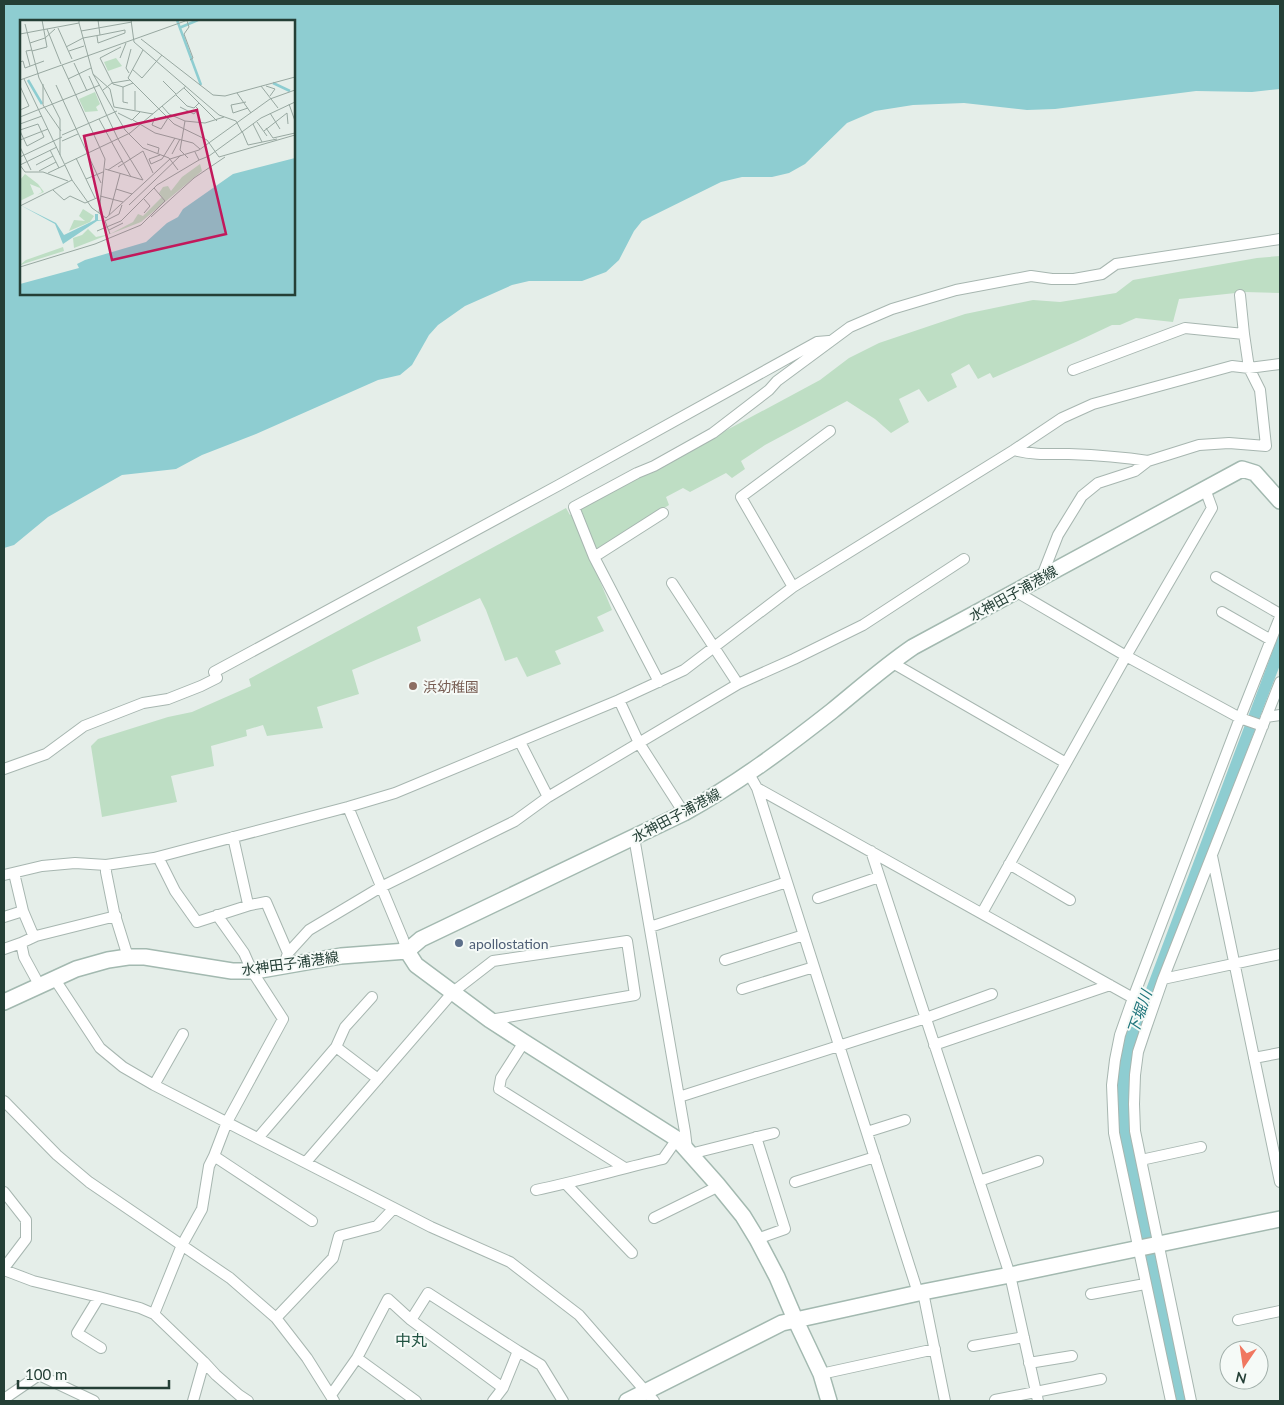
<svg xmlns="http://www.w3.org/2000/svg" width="1284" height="1405" font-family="Lato,'Noto Sans JP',sans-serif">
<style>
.green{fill:#bedec4}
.water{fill:#8ecdd1;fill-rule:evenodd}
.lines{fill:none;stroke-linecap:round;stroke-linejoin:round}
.river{stroke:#8ecdd1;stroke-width:19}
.street-casing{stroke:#a7b6b0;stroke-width:12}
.secondary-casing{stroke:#a3b9b0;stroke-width:18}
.street{stroke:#fff;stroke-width:10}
.secondary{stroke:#fff;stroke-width:15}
.education-dot{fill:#8d6e63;stroke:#f5faf7;stroke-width:2}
.service-dot{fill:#5c6f8a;stroke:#f5faf7;stroke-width:2}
.labels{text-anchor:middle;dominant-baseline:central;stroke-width:4;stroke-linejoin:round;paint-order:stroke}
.street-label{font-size:14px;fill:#243f36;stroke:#f5faf7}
.education-label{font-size:14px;fill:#785e54;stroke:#f5faf7;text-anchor:start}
.service-label{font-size:14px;fill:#4e5e75;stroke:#f5faf7;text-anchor:start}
.water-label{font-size:15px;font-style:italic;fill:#1e747b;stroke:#f5faf7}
.quarter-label{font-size:16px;fill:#205241;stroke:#f5faf7}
.inset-river{fill:none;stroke:#8ecdd1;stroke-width:2.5}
.inset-road{fill:none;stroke:#98a8a1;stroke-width:1}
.view{fill:#c2185b;fill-opacity:0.15;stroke:#c2185b;stroke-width:2.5}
.inset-edge{fill:none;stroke:#243f36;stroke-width:2.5}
</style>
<rect width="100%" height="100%" fill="#e5eee9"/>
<path class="green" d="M1280,256V293L1245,292L1179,299L1173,322L1136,318L1120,325H1112L1078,341L993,378L990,373L978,379L969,364L951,374L957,387L928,402L919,389L899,399L909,422L891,433L875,419L847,401L765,445L741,461L745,469L732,478L726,473L690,492L683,488L666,497L669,505L589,555L612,610L597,617L604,631L555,651L561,664L527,677L517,657L505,661L486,610L480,598L417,627L421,641L352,670L359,694L317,707L323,728L267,736L263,725L246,730L247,736L211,746L214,766L171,776L177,802L102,817L91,746L98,739L168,717L192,712L251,686L249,679L566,508L570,515L580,509L820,380L849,358L879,343L965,314L1033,300L1060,302L1116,293L1133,280L1257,258Z"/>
<path class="water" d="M4,4H1280V89L1252,92L1196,91L1055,109L1027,110L964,103L913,105L875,111L847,123L805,164L789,173L772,177H742L721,182L642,221L634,231L619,260L606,272L582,281H529L512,285L465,306L438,325L429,335L412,365L400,375L378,380L256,434L202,455L176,469L122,475L48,517L14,545L4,548ZM21,21H294V294H21Z
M1280,631V665L1135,1042L1127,1040Z"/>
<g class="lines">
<path class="river" d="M1137,1016L1122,1063L1121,1095L1123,1125L1180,1401"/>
<defs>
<path id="street" d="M1073,370L1185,328L1244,334
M1014,450C1032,455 1050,454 1069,454C1095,455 1122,457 1148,461
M594,557L663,513
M1042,576L1058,535L1082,496L1098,483L1135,471L1148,461L1199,445L1229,443L1266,446L1260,390L1249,368L1244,334L1240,295
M1216,577L1280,614
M672,583L738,684
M793,587L741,497L830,431
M1015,591L1126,656L1240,718L1263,726
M1222,612L1271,640
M891,662L1066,763
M659,682L594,557L574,507L637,473L654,466L713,433L769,390L777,381L850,327L892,309L956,290L1031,276L1052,279H1074L1102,274L1116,264L1280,239
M619,700L639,743L684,813
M1266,717L1280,715
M520,742L548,797
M4,769L46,754L84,726L143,703L168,699L201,686L217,678L214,672L559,485L817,342L829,341
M749,774L757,788L1133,998
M757,788L918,1293
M348,807L403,939L407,951
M233,837L248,904L250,905L266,902L288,953
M634,837L685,1132L687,1149
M871,851L1010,1275L1038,1401
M1212,856L1280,1182
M158,857L175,891L197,922L250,905
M1009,864L1070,900
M106,865L154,858L348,807L395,793L619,700L684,670L793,587L1014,450L1062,418L1093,404L1232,366L1249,368L1280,364
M14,873L23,911L34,937
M4,875L42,866L75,863L106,865V872L114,912L128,957
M818,898L879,877
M982,913L1126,656L1212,508L1205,489
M4,917L23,911
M650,927L787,882
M4,949L21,943
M725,960L804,935
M284,965L288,953L309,930L381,887L515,821L548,797L738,684L794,659L863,625L964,559
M54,978L100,1048L123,1067L154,1085L431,1227L510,1262L579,1315L654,1401
M36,979L24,957L21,943L36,936L116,916
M1163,979L1280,954
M742,989L814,967
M524,1042L501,1078L499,1089L625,1168
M934,1045L1110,985
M336,1047L378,1079
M1254,1058L1280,1053
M154,1085L183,1034
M679,1097L926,1018L992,994
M4,1101L57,1155L89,1182L230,1278L276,1318L307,1358L334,1401
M867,1132L905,1120
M756,1137L785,1229L757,1239
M258,1138L336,1047L345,1027L372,997
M690,1154L774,1133
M214,1156L312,1221
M1141,1160L1201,1147
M306,1162L453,992L493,961L627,941L635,995L490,1020
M979,1181L1038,1161
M795,1182L875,1157
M566,1184L632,1253
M536,1190C579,1181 620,1169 663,1159L677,1139
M4,1192L26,1220V1239L4,1268
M654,1218L719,1186
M4,1270L33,1281L99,1297L140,1308L154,1314L204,1362L216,1375L239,1395L248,1401
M923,1292L945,1401
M1091,1294L1145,1284
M99,1297L77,1333L101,1348
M154,1314L182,1245L202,1209L209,1166L214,1156L227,1122L283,1019L252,971L244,953L217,915
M276,1318L333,1258L339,1236L377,1226L394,1208
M411,1320L503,1388
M1238,1320L1280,1311
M973,1346L1024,1337
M518,1351L541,1365L563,1401
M357,1358L416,1401
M1029,1363L1072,1356
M821,1374L935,1349
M331,1395L357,1358L388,1299L411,1320L428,1293L518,1351L503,1388L493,1401
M4,1399L39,1375L94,1401
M995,1400L1101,1379
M193,1401L204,1362
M1171,1401L1114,1133L1112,1085L1115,1060L1120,1035L1133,998L1240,718L1280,617
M1191,1401L1135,1131L1134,1104L1135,1075L1138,1052L1146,1028L1163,979L1280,682"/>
<path id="secondary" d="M407,951L416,965L490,1020L524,1042L677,1139L717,1184L743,1216L757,1239L777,1277L795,1319L821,1374L829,1401
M4,1002L76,969L108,960L128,957H145L232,971H255L341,956L407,951L421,939L684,813C737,784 785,748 832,711C859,689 885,666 913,647L1242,469L1255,473L1280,501
M627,1401L782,1323L923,1292L1010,1275L1280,1219"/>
</defs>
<use href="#street" class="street-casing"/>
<use href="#secondary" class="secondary-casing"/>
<use href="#street" class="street"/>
<use href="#secondary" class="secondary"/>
</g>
<circle class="education-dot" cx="413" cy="686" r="5"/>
<circle class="service-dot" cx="459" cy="943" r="5"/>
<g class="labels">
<g class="street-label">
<text transform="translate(1013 593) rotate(-29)">水神田子浦港線</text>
<text transform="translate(676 815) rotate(-28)">水神田子浦港線</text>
<text transform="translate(290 963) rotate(-8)">水神田子浦港線</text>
</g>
<g class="education-label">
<text x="423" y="686">浜幼稚園</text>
</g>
<g class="service-label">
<text x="469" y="943">apollostation</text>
</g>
<g class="water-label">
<text transform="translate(1139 1012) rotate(-71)">下堀川</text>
</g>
<g class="quarter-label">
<text x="411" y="1339">中丸</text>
</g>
</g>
<g transform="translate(20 20)">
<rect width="275" height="275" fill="#e5eee9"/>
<path d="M96,38L102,46L88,51L84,42ZM75,72L80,84L76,87L78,91L65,92L59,79ZM180,144L182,151L121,202L54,228L53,218L62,215L68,209L76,217L90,214L113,202L118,194L123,196L142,177L139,173L143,167L148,166L151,171L162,157ZM5,154L18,164L24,172L17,175L22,172L20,168L10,164L14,174L0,181V160ZM63,189L74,196L70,202L49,211L54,200L65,201L59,196ZM43,227L44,231L0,245L6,240Z" fill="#bedec4"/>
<path d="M275,138V275H0V264L59,248L57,244L65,240L126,222L147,203L158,197L163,189L213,154ZM0,185L36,203L44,215L75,200V194H78V200H84L77,201L43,224L35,204Z" fill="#8ecdd1"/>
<path class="inset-river" d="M157,0L181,65M159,8L178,0M8,60L22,84M253,63L270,71"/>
<path class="inset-road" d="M78,0L80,15M111,0L114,22L199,95L216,101L222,112M167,1L169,7L164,14L173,38L170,40M59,3L73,54L105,110L123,128L149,138L158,150M5,4L19,58L40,99V135M38,8L52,39M27,9L41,44M61,11L112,2M0,14L59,3V0M121,19L193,75L205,76L275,57M10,23L25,18L35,9M46,27L63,18L80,15L105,10V13L78,23L77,16M101,27L80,38L93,64L103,67L113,63M123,30L108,58L154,104L187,120L199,137L275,115M12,31L27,27L22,0M49,31L64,26M100,38L106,23M0,42L3,41L5,48L24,41M54,43L67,71M42,45L85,139L79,193M10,46L6,31L12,30M112,49L122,58L142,35M109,53L106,48L111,29M73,54L90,69L94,87L133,94M69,56L87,96M4,59L52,160M48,59L71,48M0,60L168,0M143,61L156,74M23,64V85L41,111M36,65L81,163M0,66L9,86L0,90M241,66L258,88M246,66L255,69L250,76M103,67V82L108,83M164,68L197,101M83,70L92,63L110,60M217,73L231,93M156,75L167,86L174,88L179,83M226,82L211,85L213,93L228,88M269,84L275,101M142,86L149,94L165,101L185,103L204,97M160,87L174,94L178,89L176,87M115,90V71M98,93L112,100L120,92M250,93L260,109M87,96L98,119M0,97L80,65M135,97L132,105L141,109L148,98M79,99L111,157M113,100L135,113L173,123L180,129M165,101L160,130L168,138M237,102L247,116M0,104L22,96M233,104L242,122M246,108L253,118L275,113M0,110L18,104L24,117L7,126L0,111M222,111L228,125L257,119M244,111L267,93L268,104M42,115L97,91M98,119L123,160M0,120L28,109M42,121L58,114M127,124L139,128L138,133M0,127L11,150M30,130L39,148M123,131L133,153M175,132L179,140L189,136L241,98L275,82M152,134L160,119M140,135L129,139L131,144L142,139L155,118M0,137L42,117M56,138L75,178M45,144L110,113L166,66M0,145L5,152H23L48,161M0,145L37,127M16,145L33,136M98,147L123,131M85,149L123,160M88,150L102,141M19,151L36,142M28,153L45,145M66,159L83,152M96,169L112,174M33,170L44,180L50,176L65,183L79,177M80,176L103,182M109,185L161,135M0,186L52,160L72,188L86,198L150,139L179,130L250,79L275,70M124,193L130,186L124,179M89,195L100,154M131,197L174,158L205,137M89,210L103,203M77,211L101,201L137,165L179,140M90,214L85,201L99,194L102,185M0,247L75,224L121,205L145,181L134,168"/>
<path class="view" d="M177,90L206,214L92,240L64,116Z"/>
<rect width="275" height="275" class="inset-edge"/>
</g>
<rect width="1284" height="1405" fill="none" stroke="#243f36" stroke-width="10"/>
<g transform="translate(1244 1365) rotate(193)"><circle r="24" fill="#f5faf7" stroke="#a1afaa"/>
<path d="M0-4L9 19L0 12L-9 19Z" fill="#f07760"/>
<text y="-8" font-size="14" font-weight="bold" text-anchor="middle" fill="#243f36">N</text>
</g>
<path d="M18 1380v8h151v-8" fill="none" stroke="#243f36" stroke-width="2.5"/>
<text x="25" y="1380" font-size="15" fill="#243f36" stroke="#f5faf7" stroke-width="4" paint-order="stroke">100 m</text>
</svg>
